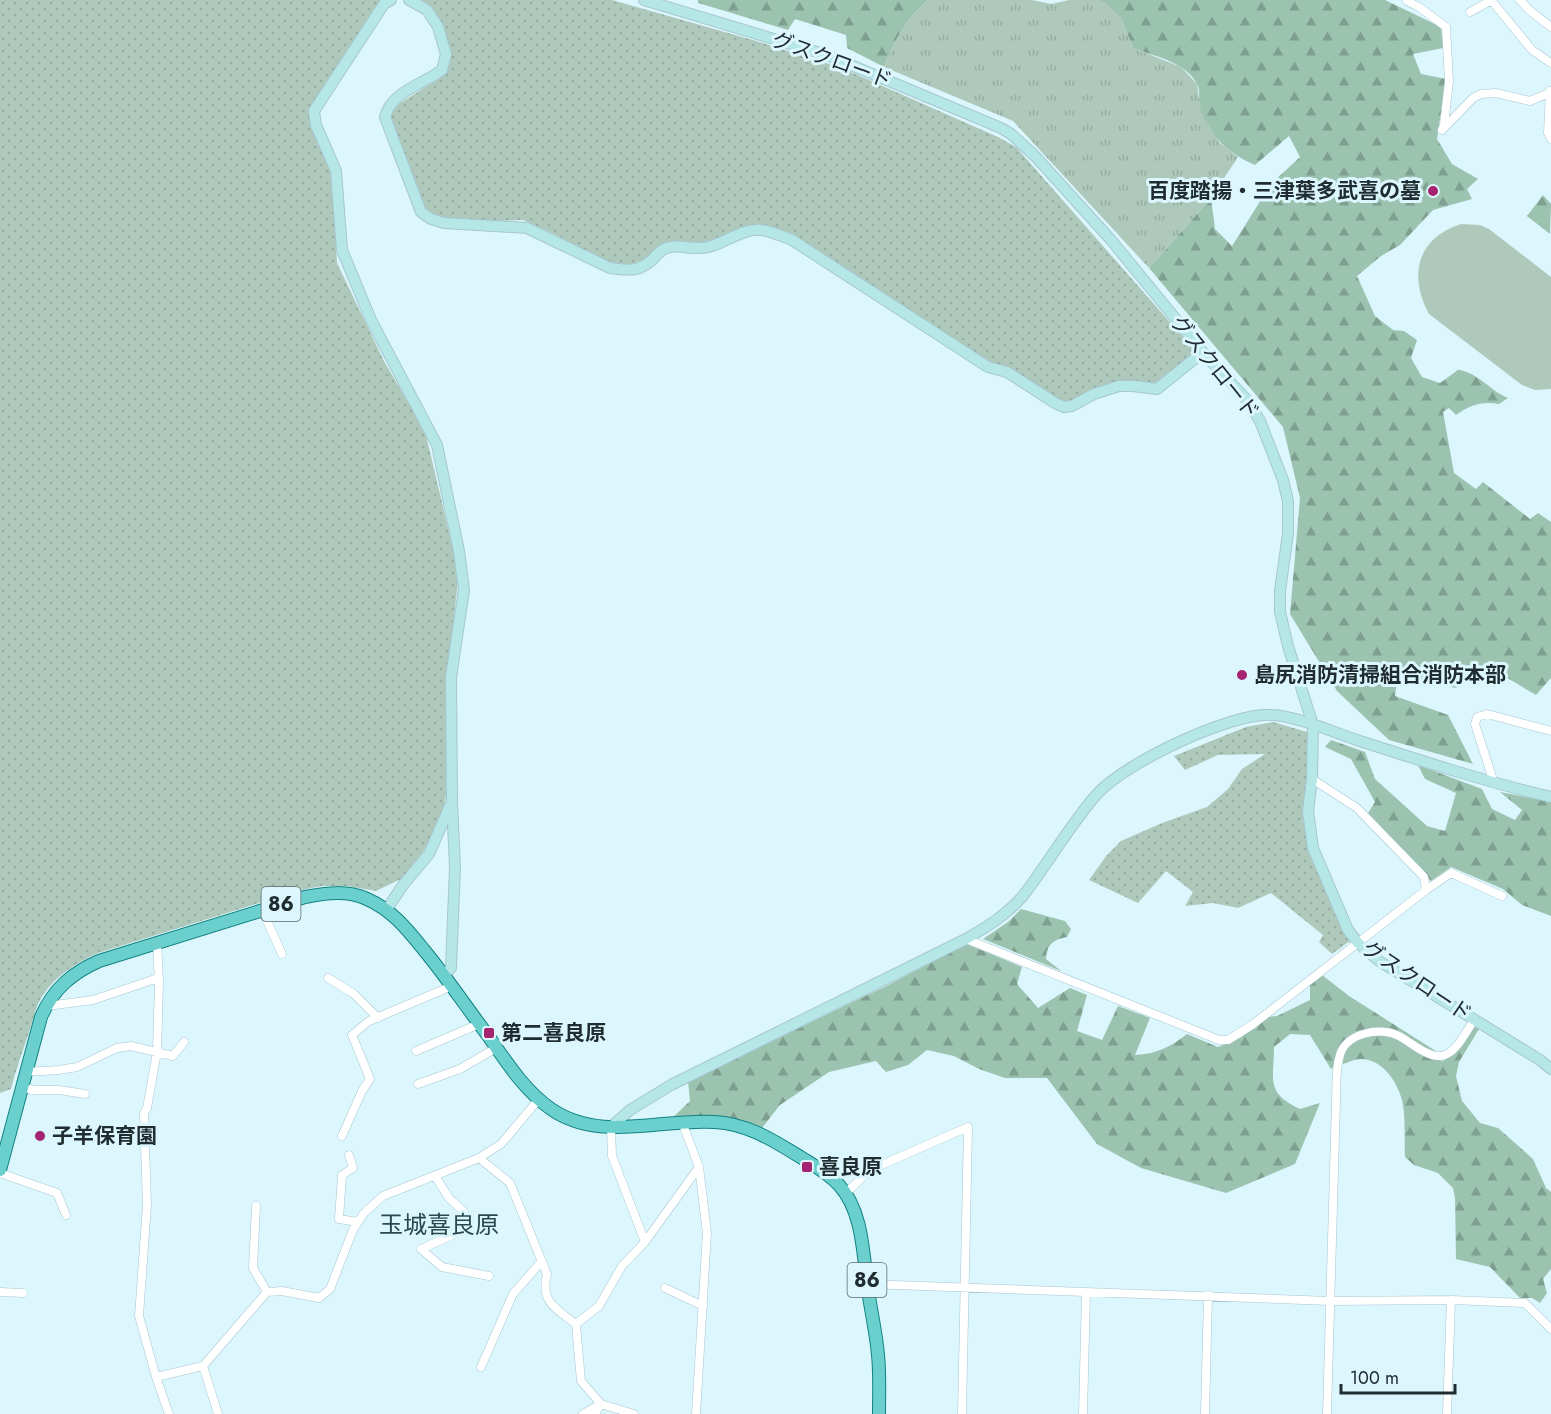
<svg xmlns="http://www.w3.org/2000/svg" width="1551" height="1414" font-family="Jost,'Noto Sans JP',sans-serif">
<style>
.grass{fill:url(#grass-dots)}
.forest{fill:url(#forest-firs)}
.park{fill:url(#park-tufts)}
.pitch{fill:#aec9bc}
.lines{fill:none;stroke-linecap:round;stroke-linejoin:round}
.street-casing{stroke:#a7c6d0;stroke-width:9}
.secondary-casing{stroke:#a7c6d0;stroke-width:12}
.primary-casing{stroke:#108280;stroke-width:14}
.street{stroke:#fff;stroke-width:8}
.secondary{stroke:#b5e7e6;stroke-width:10}
.primary{stroke:#6bd0cd;stroke-width:12}
.poi-dot{fill:#a52371;stroke:#dcf6fd;stroke-width:2}
.labels{text-anchor:middle;dominant-baseline:central;stroke-width:6;stroke-linejoin:round;paint-order:stroke}
.shield{fill:#dcf6fd;stroke:#58696e;stroke-width:1.5}
.shield-label{font-size:20px;font-weight:bold;fill:#202d30}
.street-label{font-size:21px;fill:#202d30;stroke:#dcf6fd}
.poi-label{font-size:21px;font-weight:bold;fill:#202d30;stroke:#dcf6fd;text-anchor:start}
.quarter-label{font-size:24px;fill:#2b474f;stroke:#dcf6fd}
</style>
<defs>
<pattern id="grass-dots" width="8" height="8" patternUnits="userSpaceOnUse" patternTransform="scale(1.5)"><rect width="8" height="8" fill="#aec9bc"/><path d="M2 2h.1M6 6h.1" fill="none" stroke="#95ada2" stroke-width="1.8" stroke-linecap="round"/></pattern>
<pattern id="forest-firs" width="22" height="20" patternUnits="userSpaceOnUse" patternTransform="scale(1.5)"><rect width="22" height="20" fill="#9cc3b0"/><path d="M5 1l3.5 6h-7zM16 11l3.5 6h-7z" fill="#7f9f90"/></pattern>
<pattern id="park-tufts" width="24" height="20" patternUnits="userSpaceOnUse" patternTransform="scale(1.5)"><rect width="24" height="20" fill="#aec9bc"/><path d="M3 7l-1-3M5 7V3M7 7l1-3M15 17l-1-3M17 17v-4M19 17l1-3" fill="none" stroke="#95ada2"/></pattern>
</defs>
<rect width="100%" height="100%" fill="#dcf6fd"/>
<path class="grass" d="M0,0H385L311,106L333,177L337,263L384,361L425,431L459,574L446,684L447,786L444,811L423,852L401,879L376,891L347,886H322L301,890L98,953C74,964 50,979 38,1004C33,1017 30,1031 25,1044C20,1059 15,1073 11,1089L0,1093Z
M420,0H612L753,40L842,68L998,137L1016,147L1197,353L1157,385L1130,381L1098,388L1066,405L995,365L869,286L786,231L757,225L703,246L664,242L645,259L628,266L607,262L556,235L523,220L463,222L432,216L422,203L389,123L391,109L441,77C442,46 450,17 420,0Z
M1273,722L1307,732V777L1303,819L1311,857L1350,941L1332,954L1319,942L1323,935L1271,893L1238,908L1213,903L1185,906L1193,892L1166,871L1138,903L1089,880L1107,855L1121,841L1162,823L1207,807L1228,789L1242,769L1265,754L1218,755L1185,770L1174,756L1246,727Z"/>
<path class="forest" d="M698,0H928C906,19 894,41 884,67L847,48L846,35L795,19L788,30L698,3Z
M1097,0H1385L1441,27L1443,48L1413,54L1421,74L1446,79L1437,139L1452,164L1478,179L1467,189L1472,199L1433,210L1400,245L1381,256L1357,276L1375,316L1393,330L1404,331L1417,340L1411,358L1422,377L1440,383L1458,370C1478,372 1490,391 1508,398L1499,404C1482,401 1470,405 1456,415L1449,408L1443,412L1454,473L1476,489L1483,482L1530,519L1538,513L1551,522V678L1536,695L1487,666L1456,688L1398,676L1395,696L1448,715L1473,764L1389,740L1337,691L1290,614L1300,498L1283,427L1149,268L1211,198L1215,229L1232,246L1271,184L1300,157L1289,136L1255,165C1234,157 1207,135 1200,111C1198,103 1201,91 1197,84C1186,62 1153,56 1133,48L1121,18Z
M1543,195L1551,204L1550,234L1527,216Z
M1331,740L1365,752L1375,779L1427,826L1445,831L1456,793L1425,779L1418,765L1482,789L1492,809L1515,820L1522,810L1500,792L1551,802V916L1522,905L1503,889L1451,867L1431,881L1368,813L1375,802L1351,759L1325,747Z
M1021,909L1065,921L1071,929L1067,937C1053,940 1047,944 1046,959L1061,971L983,939L1008,922Z
M967,944L1022,967L1017,984L1038,1008L1070,988L1087,995L1077,1031L1102,1040L1118,1006L1150,1018L1135,1055C1156,1054 1171,1047 1187,1034L1218,1047L1240,1038L1265,1017L1277,1016L1310,1000V984L1322,975L1349,996L1439,1053C1420,1048 1405,1031 1387,1028C1370,1025 1344,1034 1337,1051C1336,1055 1336,1061 1336,1065L1331,1069L1310,1035L1290,1034L1274,1047C1274,1080 1265,1093 1300,1109L1320,1103L1295,1164L1226,1193L1141,1168L1097,1144L1047,1078H1005L979,1069L954,1056L927,1050L908,1065L886,1072L876,1061L829,1072L780,1105L762,1128L717,1117L670,1120L690,1101L688,1081L884,987Z
M1474,1027L1479,1029L1459,1062L1456,1076L1462,1101L1480,1123L1498,1128L1533,1159L1546,1188L1551,1192V1269L1543,1279L1547,1293L1540,1303L1532,1298H1520L1490,1267L1456,1259L1455,1198L1453,1188L1438,1173L1414,1165L1405,1157C1404,1139 1406,1117 1402,1100C1397,1081 1382,1059 1361,1059C1355,1059 1349,1062 1343,1064C1343,1052 1348,1043 1360,1039C1367,1037 1376,1033 1383,1033C1403,1035 1423,1056 1443,1061L1456,1053Z"/>
<path class="park" d="M928,0H1032L1051,4L1069,0H1097L1105,2L1121,18L1133,48L1181,67L1197,84L1201,113L1219,142L1238,157L1211,198L1149,268L1013,121L884,67C894,41 906,19 928,0Z"/>
<path class="pitch" d="M1461,224L1480,225L1489,229L1551,277V389L1535,390L1522,385L1429,314C1408,275 1417,238 1461,224Z"/>
<g class="lines">
<defs>
<path id="street" d="M1491,0L1532,50L1551,63
M1520,0L1529,10L1551,27
M1407,1L1419,7L1446,27L1449,81L1444,125L1442,130L1473,98L1481,94L1496,93L1530,101L1549,93
M1470,12L1492,0
M1550,91L1548,133L1551,139
M1494,783L1475,724L1477,717L1487,714L1551,731
M1426,890L1451,873L1502,896
M262,910L282,954
M966,939L1219,1040H1228L1252,1025L1426,890L1424,877L1357,808L1312,779
M157,943L159,982L157,1052L147,1108L144,1113L147,1205L139,1316L156,1377L169,1414
M328,978L354,994L378,1018
M47,1006L93,1000L158,978
M416,1051L479,1024
M25,1072L59,1070L77,1067L117,1048L131,1046L173,1056L184,1042
M418,1084L460,1069L496,1048
M21,1087L33,1090H59L85,1094
M682,1122L699,1167L707,1233L696,1414
M342,1136L362,1091L370,1079L352,1035L369,1021L452,986
M349,1155L353,1168L342,1175L339,1219L358,1222
M479,1158L510,1183L547,1274C540,1302 556,1309 576,1324L581,1381L601,1404L634,1414
M0,1173L57,1193L66,1215
M435,1176L449,1198L464,1212L466,1229L421,1249L442,1267L489,1276
M846,1193L870,1170L968,1127L962,1414
M256,1206L253,1268L267,1292
M645,1242L699,1167
M867,1284L1330,1301L1451,1300L1447,1414
M665,1288L703,1306
M0,1292L23,1293
M1451,1300L1525,1303L1551,1329
M576,1324L599,1306L622,1266L645,1242L612,1156L611,1127
M203,1366L218,1414
M481,1367L513,1294L542,1261
M156,1377L203,1366L267,1292L282,1291L319,1298L330,1289L353,1230L364,1213L383,1196L479,1158L501,1144L539,1099
M583,1414L601,1404L595,1414
M1083,1414L1086,1293
M1205,1414L1208,1295
M1327,1414L1336,1101C1337,1087 1335,1069 1340,1055C1346,1033 1381,1026 1399,1036C1410,1042 1427,1057 1440,1056C1456,1055 1466,1031 1474,1020"/>
<path id="secondary" d="M391,0L384,4L314,111L316,125L336,171L342,250L371,320L437,445L459,551L464,590L451,677L452,803L455,867L451,968L444,975
M409,0L427,10L438,27L446,54L442,70C423,84 391,92 385,117L421,212L431,219L444,223L527,228L610,268C629,270 638,273 653,259C657,255 661,249 667,248C677,244 689,249 699,248C721,248 739,228 761,230C771,231 782,236 792,240L988,367L1007,372L1055,403L1064,407L1072,406L1094,394L1119,386H1133L1157,389L1203,352
M644,0L827,55L1001,128L1011,134L1035,156L1111,240L1207,357L1247,400L1260,421L1283,480L1288,501V533L1280,591V612L1288,646L1313,725L1312,779L1308,811L1313,848L1348,930L1358,943L1379,961L1540,1060L1551,1069
M387,909L403,885L429,854L450,806
M611,1127L630,1110L671,1085L966,939C987,927 1006,915 1022,897C1048,864 1069,826 1097,794C1125,763 1231,712 1272,715C1297,716 1338,734 1363,742C1425,762 1487,782 1551,797"/>
<path id="primary" d="M0,1170L41,1017C53,989 72,973 99,961L305,897C326,893 347,890 367,899C392,910 407,929 424,950C447,978 467,1008 489,1037C507,1063 525,1091 551,1109C600,1143 661,1118 715,1122C749,1124 774,1141 802,1158C815,1166 828,1173 839,1185C862,1210 863,1251 867,1283C870,1307 876,1331 878,1355C880,1374 879,1395 879,1414"/>
</defs>
<use href="#street" class="street-casing"/>
<use href="#secondary" class="secondary-casing"/>
<use href="#primary" class="primary-casing"/>
<use href="#street" class="street"/>
<use href="#secondary" class="secondary"/>
<use href="#primary" class="primary"/>
</g>
<g class="poi-dot">
<circle cx="1433" cy="191" r="6"/>
<circle cx="1242" cy="675" r="6"/>
<rect x="483" y="1027" width="12" height="12" rx="3"/>
<circle cx="40" cy="1136" r="6"/>
<rect x="801" y="1161" width="12" height="12" rx="3"/>
</g>
<g class="labels">
<g class="shield">
<rect x="261.5" y="887" width="39" height="34" rx="4.5"/>
<rect x="847.5" y="1263" width="39" height="34" rx="4.5"/>
</g>
<g class="shield-label">
<text x="281" y="904">86</text>
<text x="867" y="1280">86</text>
</g>
<g class="street-label">
<text transform="translate(832 60) rotate(20)">グスクロード</text>
<text transform="translate(1215 367) rotate(51)">グスクロード</text>
<text transform="translate(1417 981) rotate(34)">グスクロード</text>
</g>
<g class="poi-label">
<text x="1421" y="191" text-anchor="end">百度踏揚・三津葉多武喜の墓</text>
<text x="1254" y="675">島尻消防清掃組合消防本部</text>
<text x="501" y="1033">第二喜良原</text>
<text x="52" y="1136">子羊保育園</text>
<text x="819" y="1167">喜良原</text>
</g>
<g class="quarter-label">
<text x="439" y="1224">玉城喜良原</text>
</g>
</g>
<path d="M1341 1384v9h114v-9" fill="none" stroke="#202d30" stroke-width="3"/>
<text x="1350" y="1384" font-size="18" fill="#202d30" stroke="#dcf6fd" stroke-width="4.5" paint-order="stroke">100 m</text>
</svg>
